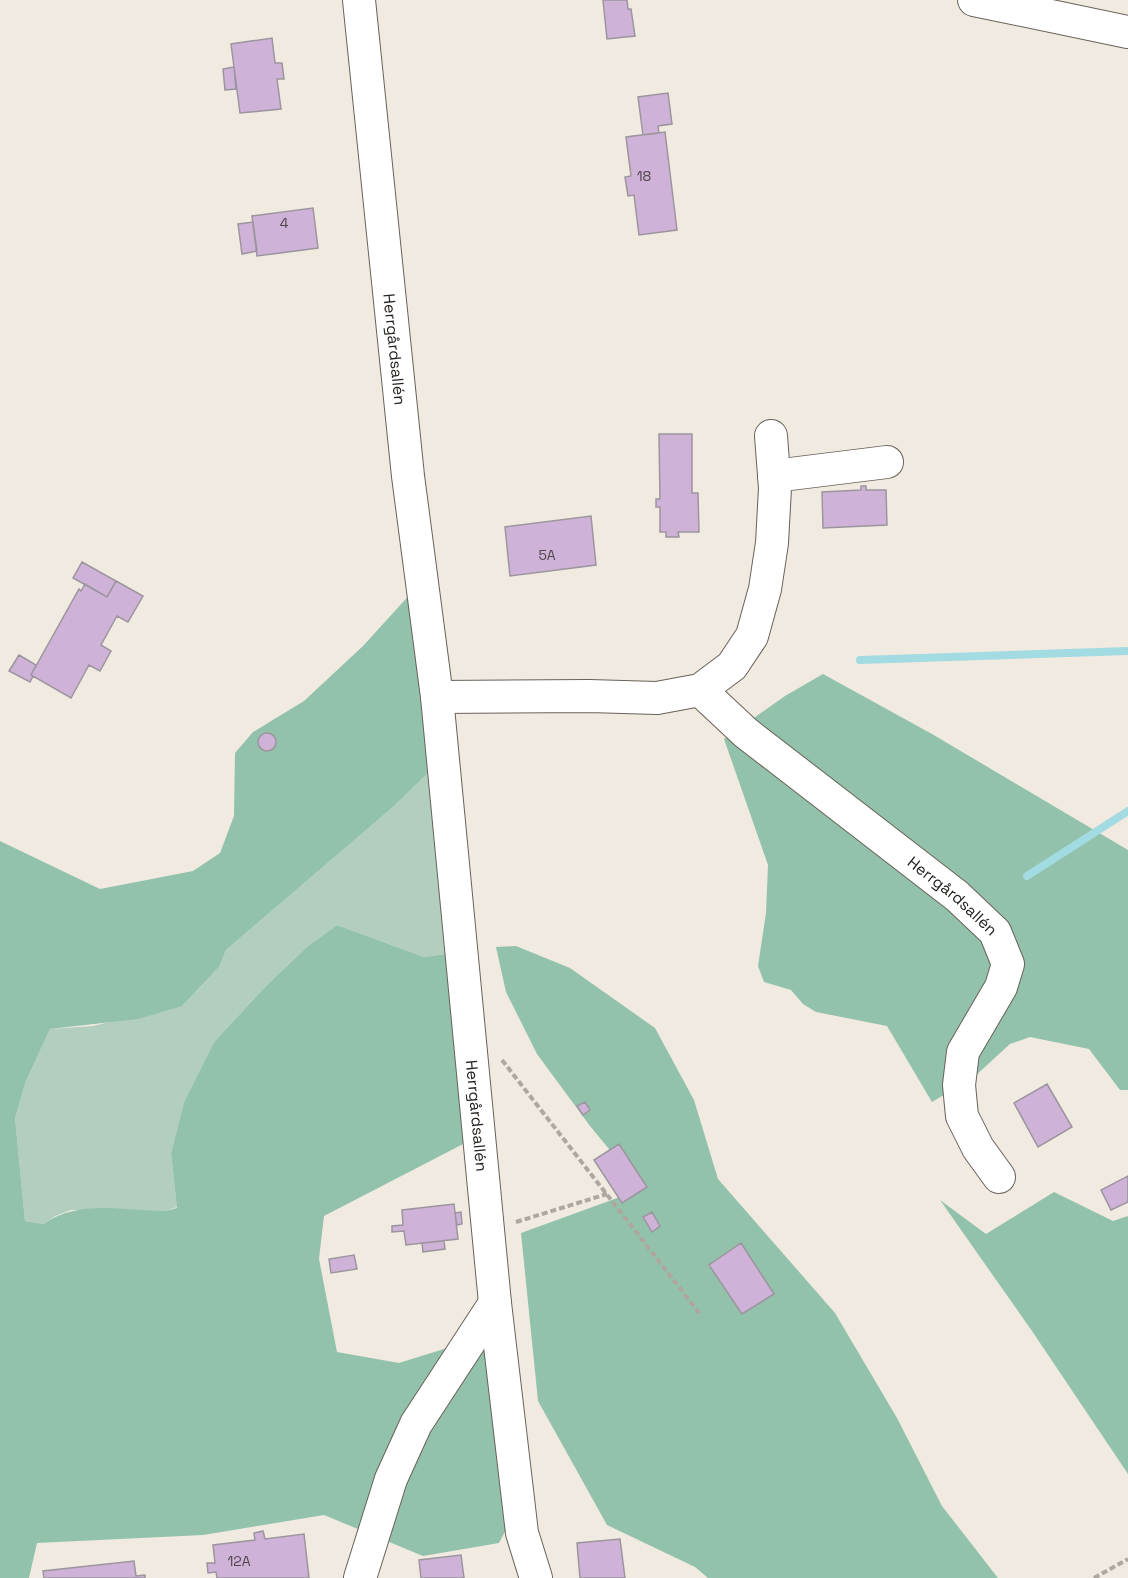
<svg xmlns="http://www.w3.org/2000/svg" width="1128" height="1578" font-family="'Space Grotesk',sans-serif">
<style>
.green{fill:#b1cebf}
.forest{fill:#93c2ac}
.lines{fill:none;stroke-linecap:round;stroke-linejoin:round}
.stream{stroke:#a2dbe1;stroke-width:8}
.building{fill:#cfb2d7;stroke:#9c959e;stroke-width:1.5}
.minor-casing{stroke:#686159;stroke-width:34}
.path{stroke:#ada7a0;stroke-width:4;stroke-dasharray:6 3;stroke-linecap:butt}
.minor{stroke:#fff;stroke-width:32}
.labels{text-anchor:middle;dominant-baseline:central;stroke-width:4.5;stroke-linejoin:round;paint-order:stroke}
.number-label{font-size:14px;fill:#50464d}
.street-label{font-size:16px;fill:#25221f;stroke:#f1eae0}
</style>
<rect width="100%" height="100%" fill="#f1eae0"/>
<path class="green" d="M429,772L453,953L424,957L337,925L308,946L266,986L214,1042L184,1102L171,1153L177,1207L165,1211L71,1210L55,1216L44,1224L25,1221L15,1118L26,1081L50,1029L93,1026L183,1005L219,967L226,950L393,807Z"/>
<path class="forest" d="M413,591L412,623L429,772L393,807L226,950L219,967L182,1006L138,1019L50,1029L26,1081L15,1118L25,1221L44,1224C78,1199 125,1211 165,1211L177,1208L171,1153L184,1102L214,1042L266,986L308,946L337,925L424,957L453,953L467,1142L324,1216L319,1259L337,1352L399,1363L479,1338L493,1375L511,1520L499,1543L423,1556L324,1515L203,1535L37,1543L29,1578H0V841L100,889L193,871L220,853L234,816L235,753L253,732L304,701L363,646Z
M823,674L932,734L1128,850V1090H1120L1089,1049L1030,1037L1010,1044L974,1077L932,1102L887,1026L816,1012L803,1004L791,990L764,982L758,966L766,913L768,865L724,739L785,696Z
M516,946L570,968L655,1028L694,1100L718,1179L835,1313L897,1418L942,1506L998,1578H708L695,1567L607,1525L538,1401L521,1233L642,1189L590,1126L537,1054L506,992L496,947Z
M1054,1192L1113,1221L1128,1216V1474L1032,1331L940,1200L986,1234Z"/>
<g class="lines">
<path class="stream" d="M860,660L1128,651
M1027,876L1128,811"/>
</g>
<path class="building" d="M603,0H627L628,9H631L635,36L607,39Z
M272,38L275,63H282L284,79H277L281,109L240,113L231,44Z
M234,67L236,89L225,90L223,69Z
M668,93L672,124L658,126L659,133L643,135L638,97Z
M665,132L677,230L639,235L634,195L628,196L625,177L631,176L626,137Z
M313,208L318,248L257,256L252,216Z
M253,222L257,251L242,254L238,224Z
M659,434H692V493H698L699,532H678L679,537H666V532H660V507H656V499H660Z
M861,486H866V490H886L887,525L823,528L822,492L861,490Z
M591,516L596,565L510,576L505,527Z
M82,562L116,581L107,597L73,578Z
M116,581L143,596L128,622L117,616L101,645L111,651L100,671L89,665L71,698L31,675L79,589L81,591L85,584L107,597Z
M19,655L36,665L31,675L33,676L30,682L9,671Z
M258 742a9 9 0 1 1 18 0a9 9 0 1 1-18 0Z
M1047,1084L1072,1127L1038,1147L1014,1103Z
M585,1102L590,1110L583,1115L577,1106Z
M619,1144L647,1187L622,1203L594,1160Z
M1128,1176V1202L1111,1210L1101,1190Z
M454,1204L458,1239L406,1245L404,1231L392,1232V1226L403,1225L402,1210Z
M461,1212L462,1224L457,1225L455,1213Z
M652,1212L660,1226L652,1232L643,1217Z
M444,1241L445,1249L423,1252L422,1243Z
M741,1243L774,1294L742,1314L709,1265Z
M354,1255L357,1269L331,1273L329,1259Z
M263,1531L265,1539L304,1534L309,1578H217L216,1572L208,1573L207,1563H215L213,1545L255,1540L254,1533Z
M620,1539L625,1578H580L577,1543Z
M461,1555L464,1578H421L419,1560Z
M134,1561L136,1576L145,1575V1578H44L43,1571Z"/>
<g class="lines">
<defs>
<g id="minor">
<path id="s1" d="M359,0L408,476L437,697L495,1303L522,1533L536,1578"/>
<path d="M974,0L1128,32"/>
<path d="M774,476L887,462"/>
<path id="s2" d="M700,690L746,733L957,896L995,932L1008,964L1001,987L963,1052L959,1085L962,1116L978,1148L999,1177"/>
<path d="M437,697L589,696L657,698L700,690L732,666L752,636L765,589L772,543L775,488L771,436"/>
<path d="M360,1578L391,1479L416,1424L495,1303"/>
</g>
</defs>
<use href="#minor" class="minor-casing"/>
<path class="path" d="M502,1060L700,1314
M516,1222L607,1194
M1094,1578L1128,1559"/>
<use href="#minor" class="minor"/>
</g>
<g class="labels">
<g class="number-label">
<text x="644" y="176">18</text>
<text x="284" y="223">4</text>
<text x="547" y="555">5A</text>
<text x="239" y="1561">12A</text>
</g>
<g class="street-label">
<text stroke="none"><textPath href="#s1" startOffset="351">Herrgårdsallén</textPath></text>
<text stroke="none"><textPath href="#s2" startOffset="326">Herrgårdsallén</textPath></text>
<text stroke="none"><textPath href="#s1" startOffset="1122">Herrgårdsallén</textPath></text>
</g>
</g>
</svg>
